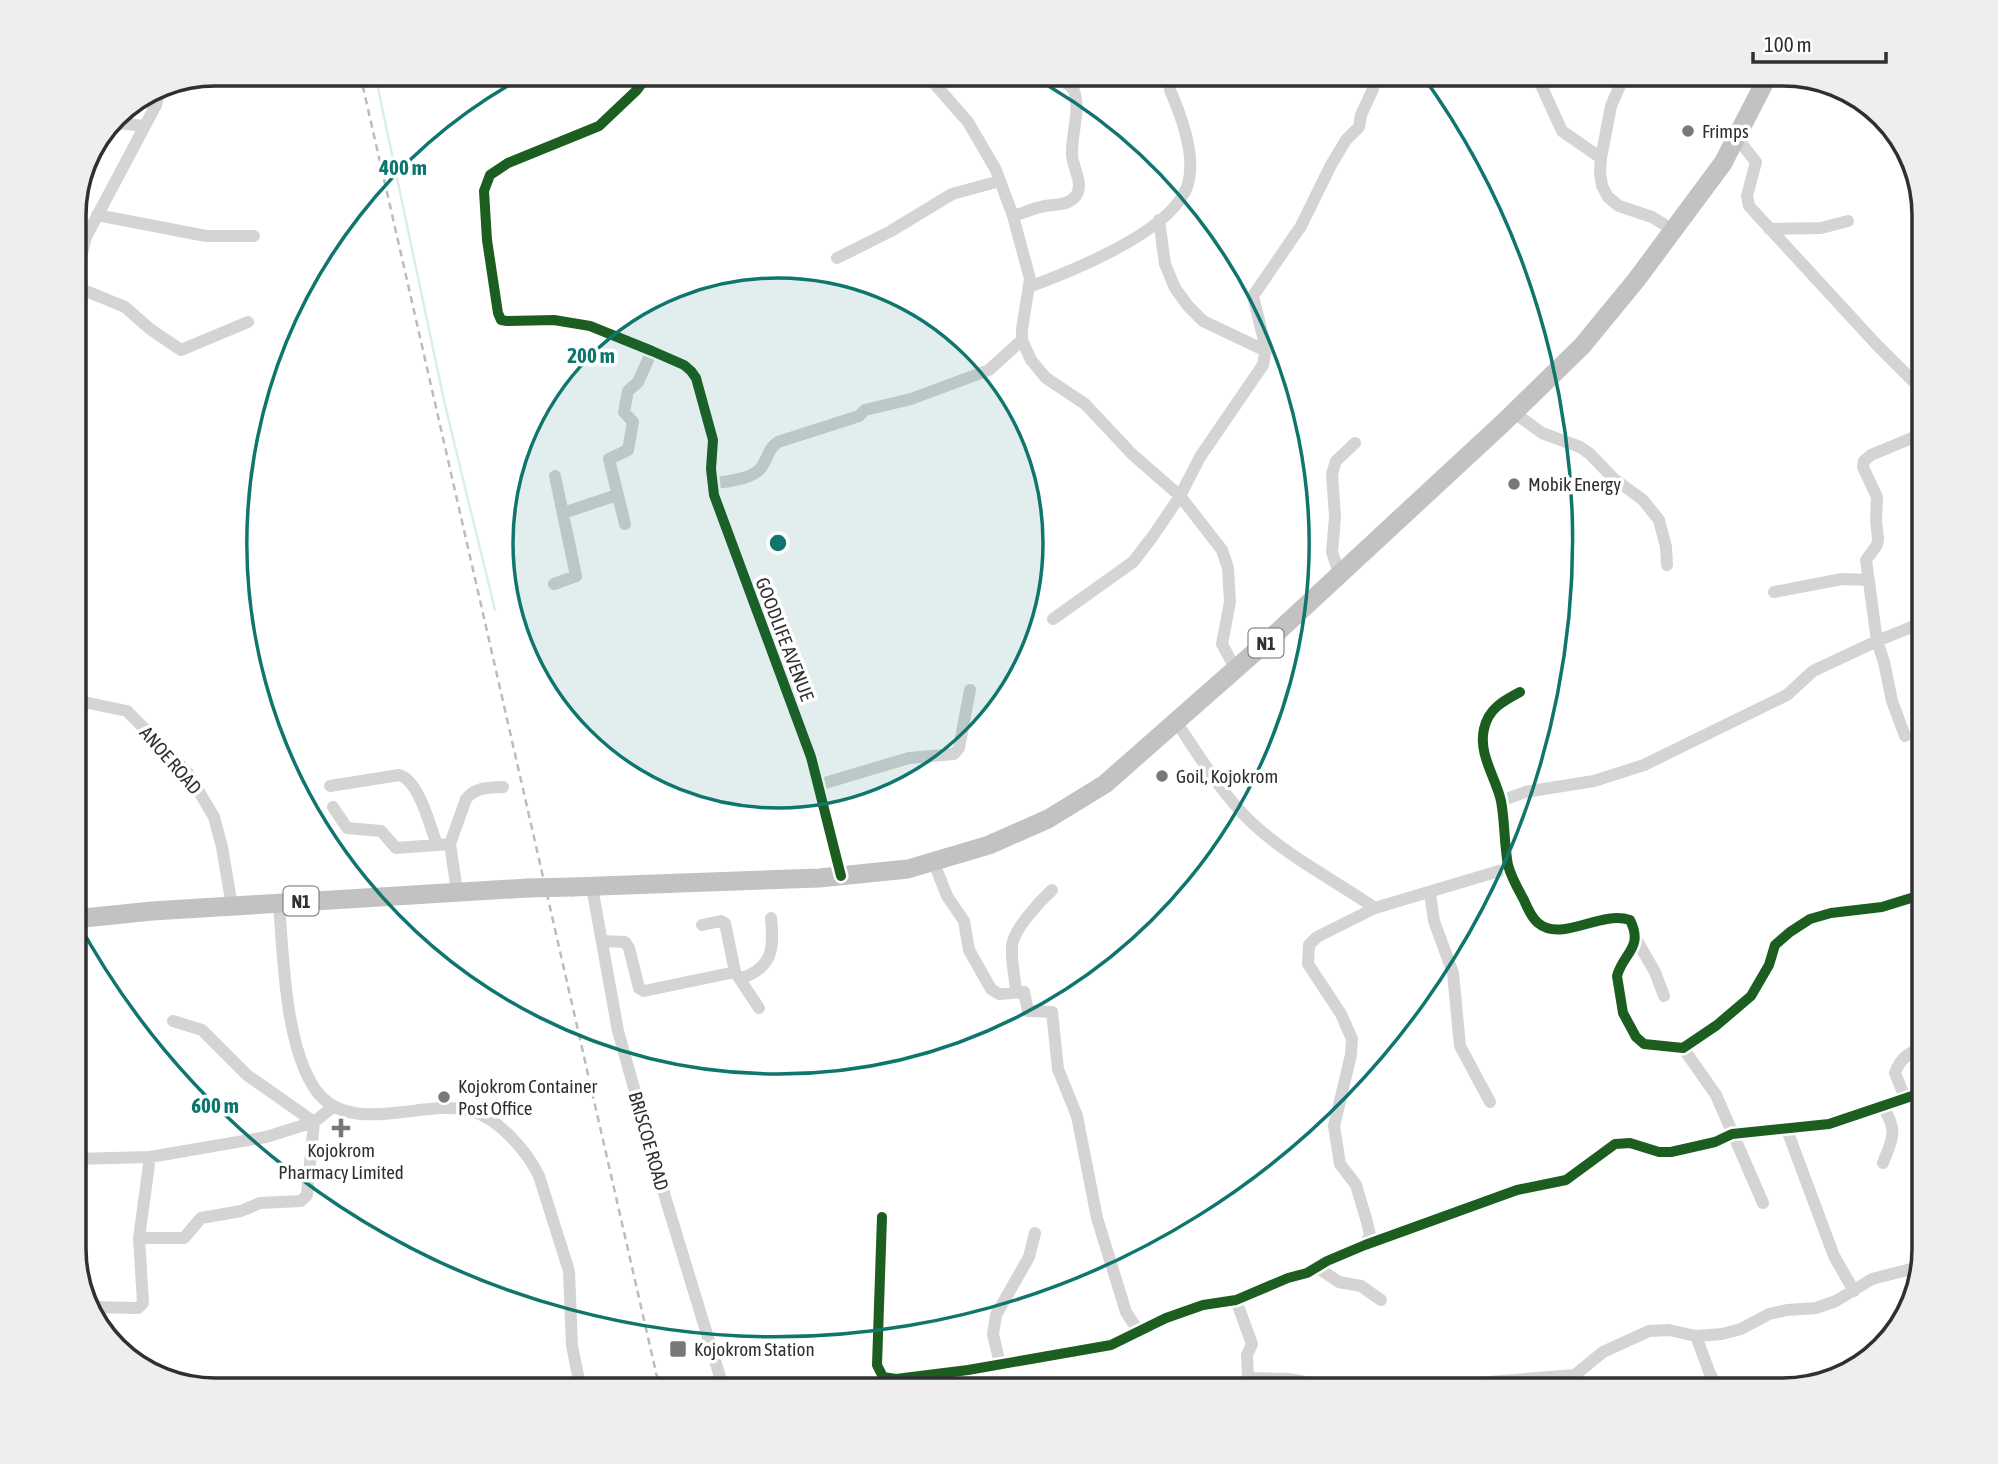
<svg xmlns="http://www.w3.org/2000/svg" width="1998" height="1464" font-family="'Asap Condensed',sans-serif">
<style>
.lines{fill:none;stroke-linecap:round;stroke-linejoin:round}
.stream{stroke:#d9eeef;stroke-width:2.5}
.minor{stroke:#d4d4d4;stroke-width:12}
.highway{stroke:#c2c2c2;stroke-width:19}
.rail{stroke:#bcbcbc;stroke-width:2.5;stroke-dasharray:7 5;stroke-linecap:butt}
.highway-bridge{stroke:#c2c2c2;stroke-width:19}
.cycleway-casing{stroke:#fff;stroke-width:15}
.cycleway{stroke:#1b5e20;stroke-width:10}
.ring{fill:none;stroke:#0f766e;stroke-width:3.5}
.poi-dot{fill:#787878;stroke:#fff;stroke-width:2.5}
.labels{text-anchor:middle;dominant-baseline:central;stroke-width:7;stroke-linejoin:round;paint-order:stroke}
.shield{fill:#fff;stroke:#6e6e6e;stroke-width:2}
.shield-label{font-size:18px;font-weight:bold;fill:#303030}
.poi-label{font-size:19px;fill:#303030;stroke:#fff;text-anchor:start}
.street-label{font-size:19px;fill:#303030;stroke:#fff}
.rim{fill:none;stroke:#303030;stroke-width:3.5}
.centre{fill:#0f766e;stroke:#fff;stroke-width:3.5}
.ring-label{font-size:21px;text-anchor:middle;font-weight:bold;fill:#0f766e;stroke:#fff;stroke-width:7;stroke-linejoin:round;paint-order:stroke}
</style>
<rect width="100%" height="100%" fill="#fff"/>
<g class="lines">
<path class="stream" d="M375,74L445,405L495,610"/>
<path class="minor" d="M649,74L637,90L599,126L508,163L490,175L484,191L487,240L498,313L501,320L507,321L554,320L590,326L652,351L684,365L691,371L696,378L713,440L711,469L714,495L811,757L841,876
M926,74L968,122L996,170L1013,216L1030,279L1022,329V340L1031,360L1046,378L1085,404L1132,454L1180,496L1222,550L1228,568L1230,602L1222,644L1236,670
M1536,74L1562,131L1601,158
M1625,74L1611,106L1601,158L1600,173L1602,186L1608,197L1619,206L1652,217L1673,230
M1492,79L1494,74
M111,122L143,126
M1736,137L1756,162L1747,196L1749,206L1876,344L1924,392
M97,215L206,236H254
M1013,216C1023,213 1034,208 1045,206C1056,204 1066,206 1075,197C1085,185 1073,169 1072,155C1071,134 1081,110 1074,91C1070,81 1055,80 1048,74
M1159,220L1165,264L1175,288L1188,306L1203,321L1266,351
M1769,229L1821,228L1848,221
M837,258L891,231L952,194L1000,181
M74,286L125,307L150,329L181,350L248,322
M1029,287C1072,271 1174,231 1188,184C1196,156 1181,115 1170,90V84L1178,74
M74,315L80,261L86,237L156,105L161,85
M1513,412L1542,433L1580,447L1590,454L1613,478L1643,500L1659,520L1666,547L1667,565
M712,484C725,481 750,480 760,469C768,460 767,449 778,442L859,416L865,410L911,399L989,370L1022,340
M563,513L617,495
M625,524L609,459L628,450L633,422L624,412L628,391L638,382L652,351
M1339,573L1332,552L1335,517L1332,474L1336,461L1355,443
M554,584L576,576L555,476
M1774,592L1842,579L1869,580
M1053,619L1133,562L1153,536L1180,496L1200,457L1263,365L1266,349L1253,296L1301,226L1331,165L1346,140L1359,127L1361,115L1373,89
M1520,692C1503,701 1488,709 1484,729C1478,754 1496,778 1501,801C1505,822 1504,844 1508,865C1511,877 1518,889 1524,900C1527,907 1531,917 1538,923C1562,943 1600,910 1630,920C1644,948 1623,953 1617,976L1623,1013L1636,1037L1644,1044L1683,1048L1717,1025L1751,996L1769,965L1775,945L1790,932L1810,919L1831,913L1882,907L1924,894
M74,700L127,711L188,773L214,817L222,847L232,906
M1177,723C1200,757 1222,794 1251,822C1287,856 1334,880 1375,908
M1905,736L1892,701L1884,662L1877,641L1866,560L1877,545L1878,539L1876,520L1877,497L1863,467L1864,461L1871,455L1924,433
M818,785L909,758L954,754L959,748L970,690
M330,786L399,775C419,780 430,826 437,845
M1501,801L1525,792L1594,781L1644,765L1787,695L1813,671L1877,641L1924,622
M333,807L347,828L381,831L396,848L450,844
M934,863L947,896L964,921L969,950L991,989L999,994L1024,992L1028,1011L1052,1012L1058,1069L1077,1116L1097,1218L1126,1312L1139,1332
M592,887L618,1031L659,1177L724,1390
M457,891L450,844L466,799C475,787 488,788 503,787
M1430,893L1434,921L1453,973L1460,1046L1490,1102
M279,903C283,955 285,1045 315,1089C349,1139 426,1097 472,1111C499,1119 527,1151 539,1176L569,1271L572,1346L581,1390
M702,925L721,921L725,923L735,972L759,1008
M1636,939L1655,972L1664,996
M602,941L625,942L629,948L639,988L644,991L735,972
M740,979C773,967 774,950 771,918
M1016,992C1015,977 1011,961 1012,946C1013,930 1040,901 1052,890
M1683,1048L1716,1095L1763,1203
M1905,1098L1895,1073C1900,1058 1910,1052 1924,1047
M1787,1130L1834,1256L1854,1291
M74,1159L150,1157L266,1137L314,1122L334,1106
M1883,1163C1893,1138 1898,1131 1883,1107
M882,1217L877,1365L883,1377L896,1379L968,1370L1111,1345L1166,1318L1203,1305L1236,1300L1288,1278L1307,1273L1327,1261L1365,1245L1517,1190L1566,1180L1615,1144L1630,1143L1659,1152H1671L1715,1142L1732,1134L1829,1124L1924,1092
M139,1238H184L201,1218L241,1211L260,1203L301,1201L307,1195L314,1122L247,1075L202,1030L173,1021
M1365,1245L1370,1235L1367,1222L1356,1185L1340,1164L1334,1126L1351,1055L1352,1039L1341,1014L1308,964L1309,945L1317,937L1375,908L1509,868
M1318,1268L1339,1282L1361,1286L1381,1300
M1236,1300L1252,1344L1247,1355L1248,1378L1289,1379L1311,1383
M89,1307L138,1308L143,1303L139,1238L150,1157
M1696,1336L1710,1374L1719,1390
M1000,1364L993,1334L996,1315L1029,1257L1035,1233
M1575,1375L1582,1390
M963,1390L968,1370
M1448,1390L1476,1383L1575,1375L1603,1352L1649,1331L1669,1330L1696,1336L1722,1334L1741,1329L1769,1314L1787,1310L1816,1308L1836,1301L1872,1279L1919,1267"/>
<path class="highway" d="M572,887L819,878L908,869L989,845L1048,819L1105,784L1272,637L1503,423L1582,346L1637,279L1723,163L1769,74
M74,919L152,911L528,888"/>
<path class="rail" d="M360,74L660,1390"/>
<path class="highway-bridge" d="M528,888L572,887"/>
<defs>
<path id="cycleway" d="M649,74L637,90L599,126L508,163L490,175L484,191L487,240L498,313L501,320L507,321L554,320L590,326L652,351L684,365L691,371L696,378L713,440L711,469L714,495L811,757L841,876
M1520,692C1503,701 1488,709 1484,729C1478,754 1496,778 1501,801C1505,822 1504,844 1508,865C1511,877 1518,889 1524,900C1527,907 1531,917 1538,923C1562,943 1600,910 1630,920C1644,948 1623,953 1617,976L1623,1013L1636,1037L1644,1044L1683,1048L1717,1025L1751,996L1769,965L1775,945L1790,932L1810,919L1831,913L1882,907L1924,894
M882,1217L877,1365L883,1377L896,1379L968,1370L1111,1345L1166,1318L1203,1305L1236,1300L1288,1278L1307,1273L1327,1261L1365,1245L1517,1190L1566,1180L1615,1144L1630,1143L1659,1152H1671L1715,1142L1732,1134L1829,1124L1924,1092"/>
</defs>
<use href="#cycleway" class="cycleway-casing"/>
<use href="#cycleway" class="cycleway"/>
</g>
<circle cx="778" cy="543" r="265" fill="#0f766e" fill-opacity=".12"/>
<g class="ring">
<circle cx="778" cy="543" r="265"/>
<path d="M1027 74A531 531 0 1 1 529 74"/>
<path d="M1422 75A796 796 0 1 1 75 917"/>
</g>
<g class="poi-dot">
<circle cx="1688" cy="131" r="7"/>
<circle cx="1514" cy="484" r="7"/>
<circle cx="1162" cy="776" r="7"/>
<circle cx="444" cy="1097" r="7"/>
<path d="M337.5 1117.5h7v7h7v7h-7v7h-7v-7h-7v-7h7z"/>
<rect x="669" y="1340" width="18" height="18" rx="3.5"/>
</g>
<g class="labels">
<g class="shield">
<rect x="1248.5" y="628.5" width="35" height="29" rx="5"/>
<rect x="283.5" y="886.5" width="35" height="29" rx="5"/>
</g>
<g class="shield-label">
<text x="1266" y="643">N1</text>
<text x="301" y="901">N1</text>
</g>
<g class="poi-label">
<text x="1702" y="131">Frimps</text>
<text x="1528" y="484">Mobik Energy</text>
<text x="1176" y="776">Goil, Kojokrom</text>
<text x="458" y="1086">Kojokrom Container<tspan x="458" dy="22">Post Office</tspan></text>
<text x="341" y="1150" text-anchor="middle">Kojokrom<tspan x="341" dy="22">Pharmacy Limited</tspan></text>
<text x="694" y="1349">Kojokrom Station</text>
</g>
<g class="street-label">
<text transform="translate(785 639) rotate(69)">GOODLIFE AVENUE</text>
<text transform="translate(171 760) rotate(49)">ANOE ROAD</text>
<text transform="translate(649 1141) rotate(74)">BRISCOE ROAD</text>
</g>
</g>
<path d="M0 0H1998V1464H0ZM215 86H1783A129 129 0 0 1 1912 215V1249A129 129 0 0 1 1783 1378H215A129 129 0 0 1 86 1249V215A129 129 0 0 1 215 86Z" fill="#eee" fill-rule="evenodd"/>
<path class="rim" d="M215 86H1783A129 129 0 0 1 1912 215V1249A129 129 0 0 1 1783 1378H215A129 129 0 0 1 86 1249V215A129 129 0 0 1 215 86Z"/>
<circle cx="778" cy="543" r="10" class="centre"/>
<g class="ring-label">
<text x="403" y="175">400 m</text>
<text x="591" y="363">200 m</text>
<text x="215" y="1113">600 m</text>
</g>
<path d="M1753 52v10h133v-10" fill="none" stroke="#303030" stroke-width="3.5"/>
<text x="1764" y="52" font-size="21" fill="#303030" stroke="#ffffff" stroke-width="5" paint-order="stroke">100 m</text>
</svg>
